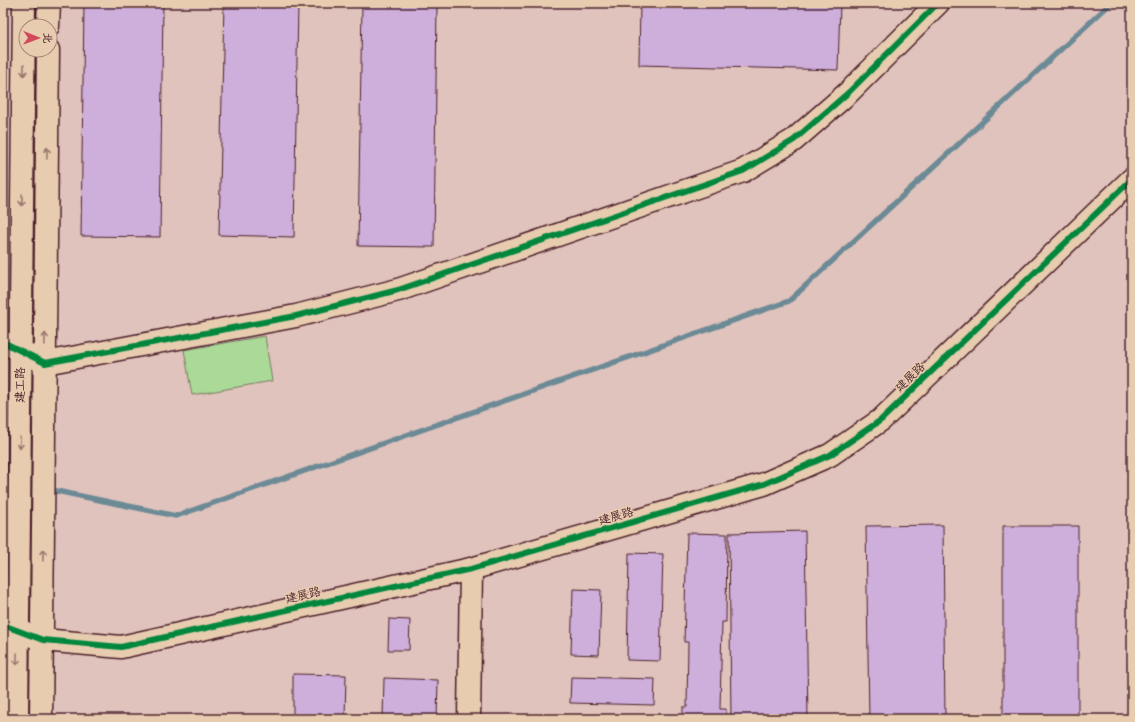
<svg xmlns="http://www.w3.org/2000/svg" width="1135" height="722" font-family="'Comic Neue','LXGW WenKai TC',sans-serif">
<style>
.green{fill:#abd998;stroke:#7a7c62}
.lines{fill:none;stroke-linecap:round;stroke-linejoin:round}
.stream{stroke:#6c8a96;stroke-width:5.5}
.building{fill:#ceafdb;stroke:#4a1f2b}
.minor-casing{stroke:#4a1f2b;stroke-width:25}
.tertiary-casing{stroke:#4a1f2b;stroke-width:25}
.secondary-casing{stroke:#4a1f2b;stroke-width:25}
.minor{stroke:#e8ccaf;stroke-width:22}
.tertiary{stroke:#e8ccaf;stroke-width:22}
.secondary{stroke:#e8ccaf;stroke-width:22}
.cycleway-casing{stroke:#e8ccaf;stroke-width:8}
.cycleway{stroke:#00873e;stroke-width:6}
.oneway{stroke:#99766d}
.labels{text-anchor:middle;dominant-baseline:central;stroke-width:3;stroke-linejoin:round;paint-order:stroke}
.street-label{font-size:12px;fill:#4a1f2b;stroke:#e8ccaf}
</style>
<rect width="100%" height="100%" fill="#e0c3bc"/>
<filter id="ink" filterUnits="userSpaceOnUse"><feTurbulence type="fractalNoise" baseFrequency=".025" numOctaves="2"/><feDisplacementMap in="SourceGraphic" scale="8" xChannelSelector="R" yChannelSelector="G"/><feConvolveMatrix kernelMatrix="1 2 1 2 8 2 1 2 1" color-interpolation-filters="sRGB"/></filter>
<g filter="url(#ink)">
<path class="green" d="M265,336L272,381L192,395L184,350Z"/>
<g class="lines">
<path class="stream" d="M3,480L15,482
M47,489L176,516L789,301L1111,3"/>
</g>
<path class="building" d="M84,3H163L160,237L81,236Z
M224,3H298L294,237L219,235Z
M362,3H437L434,247L358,246Z
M640,3H840L838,70L639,65Z
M943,525L945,719H869L866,526Z
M1003,526H1078V719H1003Z
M805,531L808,719H731L729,533Z
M687,533L727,534L726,622H722L720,709H726V719H683V707H687L688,642H684Z
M629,553L663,554L660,661L627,660Z
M573,589L601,590L599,655L571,654Z
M389,619L410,620L409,650H388Z
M293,674L346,675L345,719H293Z
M571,677L655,679L654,705L570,703Z
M384,678L438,680L437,719H383Z"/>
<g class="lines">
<defs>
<path id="minor" d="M3,342L45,363L296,316L398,290L743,171L794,140L849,92L938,3
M469,719L471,569"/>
<path id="tertiary" d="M3,625L43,640L121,647L471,569L764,484L830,455L881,420L1132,179"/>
<path id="secondary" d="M48,26L49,3
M17,719L24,3
M41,719L48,50"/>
</defs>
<use href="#minor" class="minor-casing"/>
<use href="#tertiary" class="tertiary-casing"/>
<use href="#secondary" class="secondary-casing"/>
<use href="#minor" class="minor"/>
<use href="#tertiary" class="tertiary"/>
<use href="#secondary" class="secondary"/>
<defs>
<path id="cycleway" d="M3,342L45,363L296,316L398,290L743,171L794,140L849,92L938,3
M3,625L43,640L121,647L471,569L764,484L830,455L881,420L1132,179"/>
</defs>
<use href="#cycleway" class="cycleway-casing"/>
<use href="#cycleway" class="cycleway"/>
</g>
<defs><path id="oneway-shaft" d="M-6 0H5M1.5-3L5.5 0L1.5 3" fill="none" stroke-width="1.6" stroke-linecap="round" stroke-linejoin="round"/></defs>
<g class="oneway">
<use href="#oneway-shaft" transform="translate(24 70) rotate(91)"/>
<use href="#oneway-shaft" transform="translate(47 153) rotate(-89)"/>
<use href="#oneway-shaft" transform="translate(22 200) rotate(91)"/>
<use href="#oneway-shaft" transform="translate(45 339) rotate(-89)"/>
<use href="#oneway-shaft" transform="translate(20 443) rotate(91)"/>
<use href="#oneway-shaft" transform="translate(43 555) rotate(-89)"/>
<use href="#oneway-shaft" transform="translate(17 659) rotate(91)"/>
</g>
</g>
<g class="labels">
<g class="street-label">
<text transform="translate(910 377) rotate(-44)">建展路</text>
<text transform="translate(20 385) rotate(-90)">建工路</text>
<text transform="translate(616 516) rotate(-16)">建展路</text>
<text transform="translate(303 595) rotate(-13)">建展路</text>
</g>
</g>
<rect width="1135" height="722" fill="none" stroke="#e8ccaf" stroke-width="16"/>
<rect x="8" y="8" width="1119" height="706" fill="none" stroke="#4a1f2b" stroke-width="1.5" filter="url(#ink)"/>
<g transform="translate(38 38) rotate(91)"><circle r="19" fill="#e8ccaf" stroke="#a9877a"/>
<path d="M0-3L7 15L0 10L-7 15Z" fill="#d1495b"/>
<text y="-6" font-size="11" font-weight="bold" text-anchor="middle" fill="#4a1f2b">北</text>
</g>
</svg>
